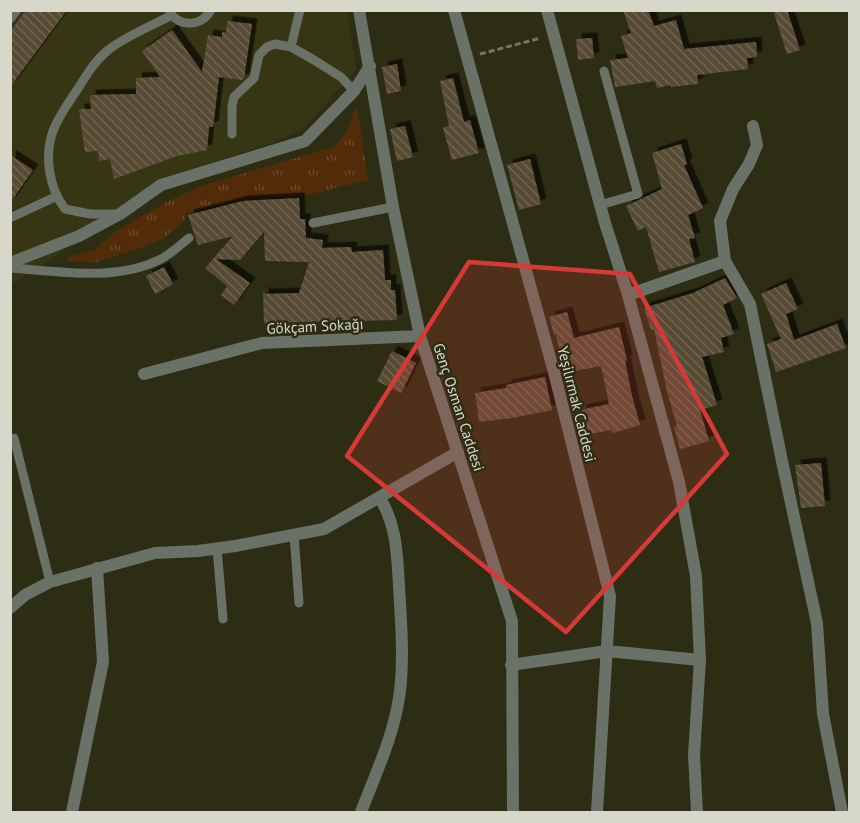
<svg xmlns="http://www.w3.org/2000/svg" width="860" height="823" font-family="'PT Sans',sans-serif">
<style>
.built{fill:#363514}
.grass{fill:url(#grass-tufts)}
.building{fill:url(#building-back-hatch);filter:url(#shadow)}
.lines{fill:none;stroke-linecap:round;stroke-linejoin:round}
.path{stroke:#757561;stroke-width:3;stroke-dasharray:6 3;stroke-linecap:butt}
.lane{stroke:#6a7166;stroke-width:9}
.street{stroke:#6a7166;stroke-width:12}
.marked{fill:#d63a38;fill-opacity:0.2;stroke:#d63a38;stroke-width:4.5;stroke-linejoin:round}
.labels{text-anchor:middle;dominant-baseline:central;stroke-width:5;stroke-linejoin:round;paint-order:stroke}
.street-label{font-size:15px;fill:#d7d8c9;stroke:#2d2d14}
</style>
<defs>
<pattern id="grass-tufts" width="24" height="20" patternUnits="userSpaceOnUse" patternTransform="scale(1.5)"><rect width="24" height="20" fill="#522b09"/><path d="M3 7l-1-3M5 7V3M7 7l1-3M15 17l-1-3M17 17v-4M19 17l1-3" fill="none" stroke="#6a492c"/></pattern>
<pattern id="building-back-hatch" width="6" height="6" patternUnits="userSpaceOnUse" patternTransform="scale(1.5)"><rect width="6" height="6" fill="#594c35"/><path d="M-1 5l2 2M0 0l6 6M5-1l2 2" fill="none" stroke="#706551"/></pattern>
<filter id="shadow"><feDropShadow dx="5.5" dy="-5.5" stdDeviation="0" flood-color="#0009"/></filter>
</defs>
<rect width="100%" height="100%" fill="#2d2d14"/>
<path class="built" d="M11,11H347L356,70L303,129L271,143L152,183L61,253L11,284Z"/>
<path class="grass" d="M357,106L368,180L303,196L245,198L186,213L184,221L164,238L144,247L97,262H67L68,257L94,250L112,234L138,218L167,202L201,186L333,147L344,136Z"/>
<path class="building" d="M26,10H67L10,87V32Z
M623,10H648L654,26L676,20L684,49L756,42L757,57L747,58L748,69L697,75L698,84L671,87V85L657,88L655,81L615,87L610,60L628,58L621,36L631,33Z
M773,10H787L800,50L787,54Z
M227,21L252,24L244,78L242,80L219,77L213,127H209L207,150L177,156L114,179L110,159L99,161L98,151L85,152L79,109H91L90,95L136,94V78L160,77L142,51L172,30L202,72L208,35L222,37V32L226,33Z
M592,38L594,58L578,60L576,39Z
M397,64L401,91L387,94L382,67Z
M453,78L464,122L470,120L479,153L452,160L443,128L449,126L440,81Z
M405,126L413,157L397,161L390,129Z
M681,144L687,164L684,165L703,208L688,215L695,238L689,239L695,262L659,272L646,227L638,231L626,206L662,189L652,153Z
M10,155L33,170L10,203Z
M530,159L541,204L519,210L507,165Z
M299,198L300,219H305L306,238L323,240L322,248L351,247L352,252L383,250L385,280H391V290H395L397,320L264,323L263,292L266,294L299,293L309,262L265,261L264,232L240,260L216,259L250,283L234,305L221,295L227,286L205,268L233,236L198,245L188,215L243,201Z
M164,267L173,284L155,294L146,276Z
M725,278L737,298L723,305L734,334L721,338L724,352L702,357L717,405L700,410L709,441L680,449L674,427L677,426L667,392L654,329L651,330L644,308L693,293Z
M786,283L798,309L786,314L794,340L837,324L846,348L776,372L767,344L781,339L761,294Z
M567,312L574,338L619,327L627,360L625,361L632,396L640,425L613,433L611,430L585,435L580,410L609,404L601,366L564,373L556,335H554L549,317Z
M392,351L416,363L401,393L377,381Z
M545,377L552,410L512,418L479,422L475,393L506,388V385Z
M821,463L825,506L801,508L795,465Z"/>
<g class="lines">
<path class="path" d="M480,54L541,38"/>
<path class="lane" d="M170,13C181,27 201,27 211,10
M10,19L17,10
M291,47L300,10
M232,134V106L234,97L254,78L259,55L267,47L275,44L291,47L314,60L341,77L354,91
M600,205L638,194L604,71
M118,214H90L65,209C49,188 44,156 53,131C59,115 70,101 79,87C87,74 95,61 107,51C120,39 155,24 172,15
M10,218L55,197
M313,223L393,207
M10,268C59,271 114,282 159,260C170,255 180,245 189,238
M14,438L50,582
M294,534L299,603
M217,548L223,619"/>
<path class="street" d="M359,10L393,207L420,336L512,621L513,812
M454,10L554,372L610,596L597,812
M547,10L605,223L628,295L679,482L696,576L700,660L694,755L697,812
M725,261L720,221L733,189L749,164L757,145L753,126
M10,263L79,236L120,214L161,185L305,141L354,91L370,66
M628,295L725,261L750,304L783,466L817,623L823,714L842,812
M144,374L262,343L420,336
M10,608L25,595L50,582L155,553L198,551L235,546L324,529L458,452
M511,665L607,651L700,660
M72,812L103,662L97,568
M361,812C376,773 395,733 400,691C404,656 401,621 399,586C397,553 397,527 380,498"/>
</g>
<path class="marked" d="M469,262L630,274L727,454L566,632L347,456Z"/>
<g class="labels">
<g class="street-label">
<text transform="translate(315 326) rotate(-3)">Gökçam Sokağı</text>
<text transform="translate(577 404) rotate(76)">Yeşilırmak Caddesi</text>
<text transform="translate(459 407) rotate(72)">Genç Osman Caddesi</text>
</g>
</g>
<rect width="860" height="823" fill="none" stroke="#d7d8c9" stroke-width="24"/>
</svg>
